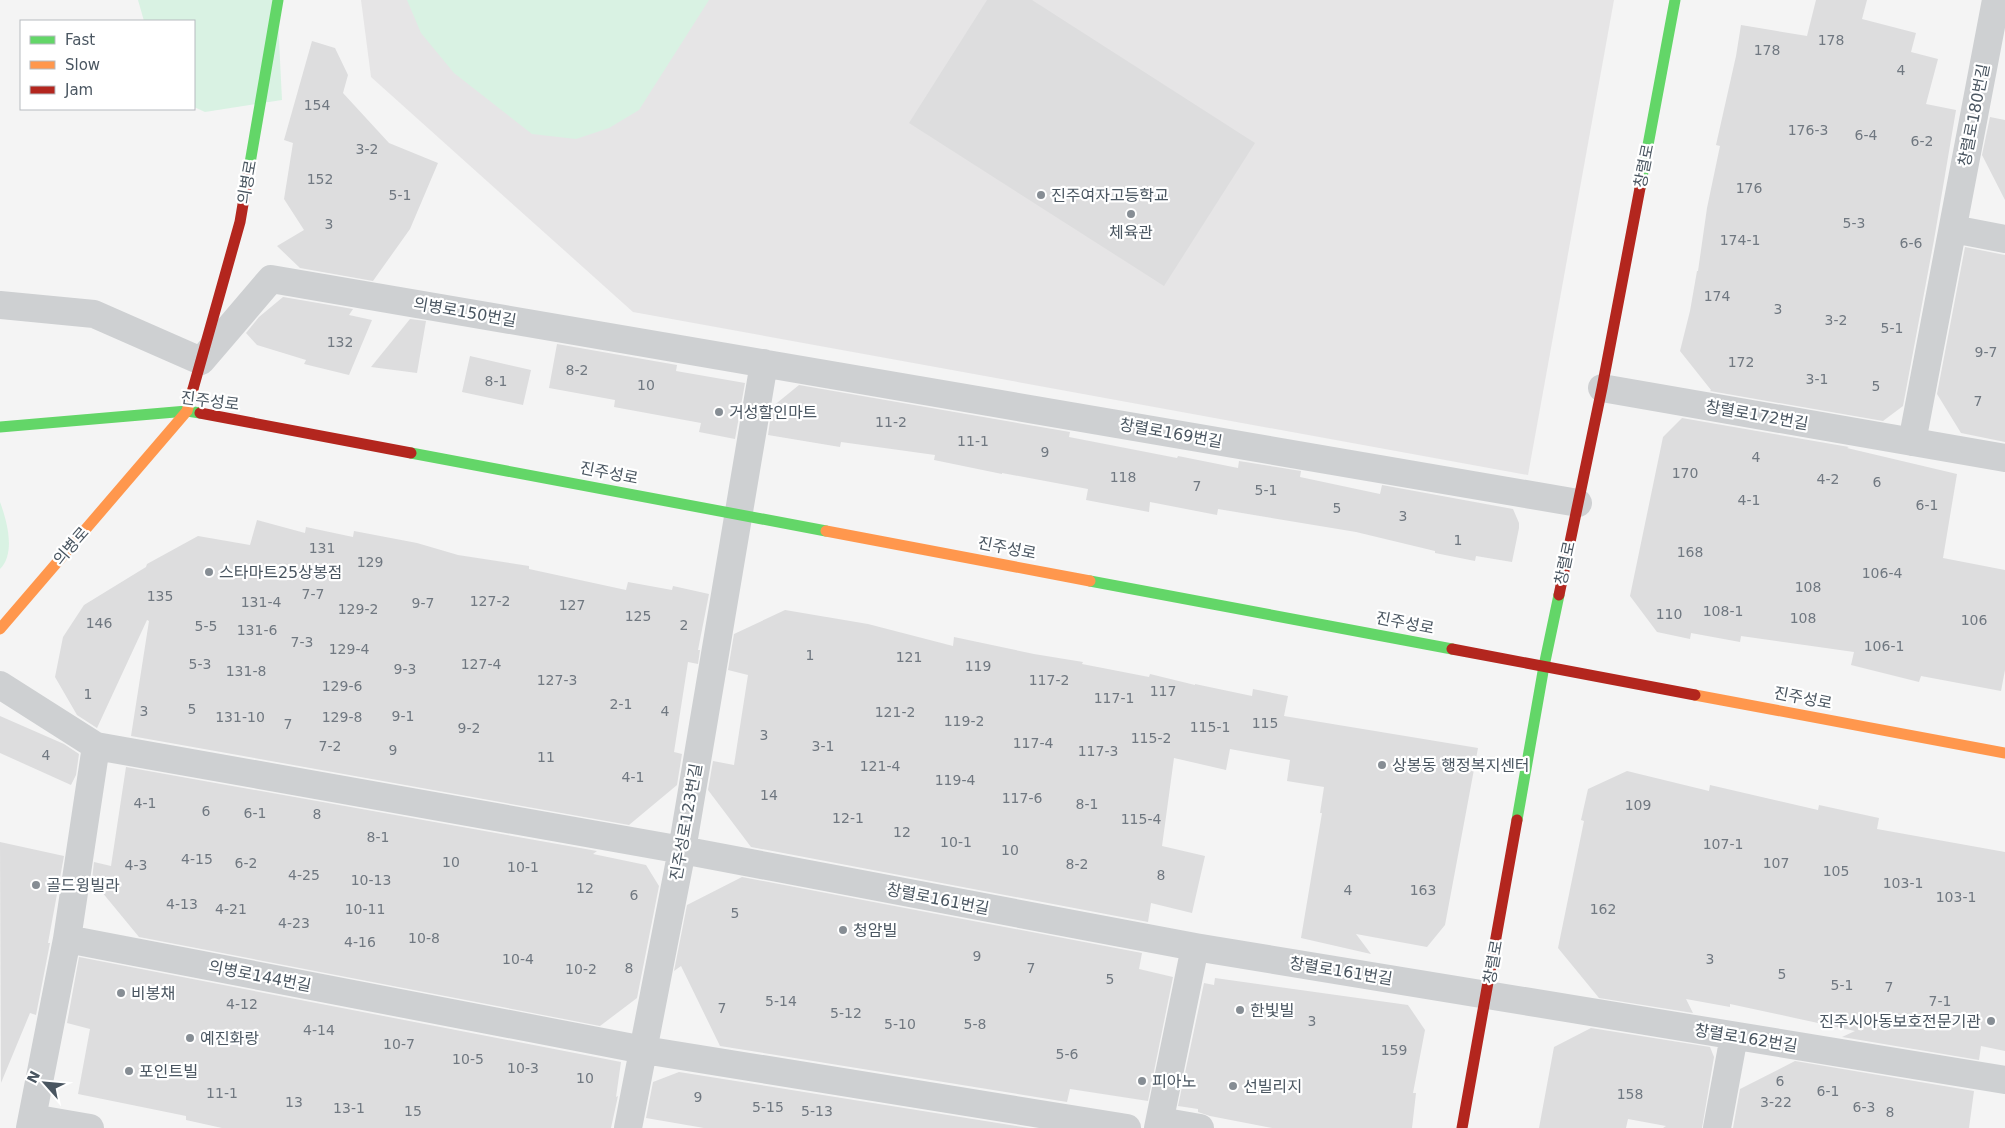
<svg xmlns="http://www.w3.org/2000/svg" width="2005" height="1128" font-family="'DejaVu Sans','Noto Sans KR',sans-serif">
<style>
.education{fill:#e6e5e6}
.green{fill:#d9f2e3}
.building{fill:#ddddde}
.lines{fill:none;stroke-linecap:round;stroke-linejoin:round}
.street{stroke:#ced0d2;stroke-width:28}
.fast{stroke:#63d668;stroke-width:11}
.slow{stroke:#ff974d;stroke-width:11}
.jam{stroke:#b3261e;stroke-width:11}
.poi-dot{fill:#868d94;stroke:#fff;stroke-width:2}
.labels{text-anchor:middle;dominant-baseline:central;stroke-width:4.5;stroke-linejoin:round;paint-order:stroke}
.number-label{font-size:14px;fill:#707881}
.street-label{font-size:16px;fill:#4a5661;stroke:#fff}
.poi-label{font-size:16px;fill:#4a5661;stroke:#fff;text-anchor:start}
</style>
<rect width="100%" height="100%" fill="#f4f4f4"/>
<path class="education" d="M361,0H1614L1528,475L633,312L371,77Z"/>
<path class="green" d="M138,0H277L282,100L205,112L194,107V21H144Z
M407,0H709L639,110L609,128L576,139L532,134L454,73L421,33Z
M0,502C7,521 16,553 0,569Z"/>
<path class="building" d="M987,0H1032L1255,143L1164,286L909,123Z
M1816,0H1867L1862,19L1916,33L1911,52L1938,59L1926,104L1956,110L1934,240L1903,406L1883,421L1710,391L1711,390L1680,351L1690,311L1697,271H1698L1707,208L1720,146L1716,145L1736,56L1741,25L1807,36Z
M312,41L335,48L348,75L343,93L389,143L438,163L410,229L373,281L300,268L277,246L304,230L284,199L293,143L284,140Z
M1990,117L2005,120V200L1982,155Z
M1965,247L2005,255V442L1961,433L1937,394Z
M283,297L353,309L349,315L372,320L349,375L304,364L306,360L257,345L246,333L259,317Z
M410,319L426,321L417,373L371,367Z
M557,344L677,365L676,371L745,383L735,439L699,432L701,423L614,407L615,400L549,388Z
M470,356L531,370L523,405L462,392Z
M799,385L1070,432L1069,437L1177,458L1178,456L1238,468L1239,461L1301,471L1300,477L1380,494L1382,485L1513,509L1519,523V528L1512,562L1476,556L1475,561L1435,553V551L1356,532L1218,509L1217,515L1150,502L1149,512L1086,500L1088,489L1002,473V474L934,460L935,455L841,442L840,447L768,435L772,407Z
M1682,418L1849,447L1847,448L1957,474L1943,558L2005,570V670L2001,691L1921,676L1919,682L1851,665L1854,652L1741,636L1740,642L1691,633L1690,639L1657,632L1630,596L1663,437Z
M257,520L305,533L306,527L353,537L354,531L417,543L458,555L529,566V569L626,590L628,582L672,590L673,586L709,594L698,650H700L698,664L688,662L674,752L682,754L677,785L629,825L131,736L149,621L147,620L97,728L77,715L55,677L63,637L84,605L146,567L147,564L198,536L250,545Z
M785,610L868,624L953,646L954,637L1034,654L1083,662L1082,664L1149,677L1150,674L1195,685V684L1252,696L1253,689L1288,696L1284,716L1478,748L1445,925L1427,947L1356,934L1371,954L1301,938L1322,813H1320L1324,787L1287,781L1290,760L1230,749L1226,770L1174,758L1162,846L1205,856L1192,913L1151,903L1148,922L751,847L708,790L713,761L734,765L748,675L728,670L734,634Z
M0,716L64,744L79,754L76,775L71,785L0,753Z
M126,767L597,851L593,854L646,865L659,886L637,998L600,1026L139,937L92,880L94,862L111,866Z
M1627,771L1709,791L1710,785L1818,810L1819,805L1879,818L1877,829L2005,852V1051L1981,1046L1979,1060L1842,1037L1855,1031L1730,1004V1007L1686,999L1693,1013L1599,998L1558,948L1584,821L1581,820L1588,789Z
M0,842L64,856L48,943H50L36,1015L30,1013L1,1083Z
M742,877L1142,953L1139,969L1173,977L1148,1101L1070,1089L1067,1102L720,1046L681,966L674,971L687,905Z
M79,957L621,1062L616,1097L618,1096L611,1128H222L186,1120V1116L78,1094L90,1029L67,1023Z
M1215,978L1408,1005L1425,1030L1413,1093H1416L1412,1128H1272L1210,1116L1198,1112V1109L1178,1106L1204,983L1214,985Z
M1591,1028L1710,1047L1714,1057L1702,1128H1663L1666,1126L1628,1119L1626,1128H1539L1554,1047Z
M1795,1061L1974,1091L1969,1128H1733L1740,1089Z
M679,1072L1029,1128H704L646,1118L653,1082Z"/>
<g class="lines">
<path class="street" d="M1953,229L2005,239
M0,305L94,314L201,361L271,279L1578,503
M1602,388L2005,458
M1912,442L1996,0
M0,685L96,746L682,850L1195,947L2005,1080
M67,939L644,1050L1127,1128
M32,1118L90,1128
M1160,1121L1200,1128
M30,1128L67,939L96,746
M628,1128L682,850L764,363
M1158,1128L1195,947
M1717,1128L1734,1036"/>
<path class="fast" d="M249,169L278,0
M1640,188L1675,0
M0,427L187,411L200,413
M411,453L826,531
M1090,581L1452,649
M1517,820L1544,666L1559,595"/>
<path class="slow" d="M826,531L1090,581
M0,629L187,411L193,389
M1695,695L2005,753"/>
<path class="jam" d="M193,389L240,222L249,169
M200,413L411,453
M1559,595L1602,388L1640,188
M1452,649L1695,695
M1462,1128L1517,820"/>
</g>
<g class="poi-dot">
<circle cx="1041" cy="195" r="5"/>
<circle cx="1131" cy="214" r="5"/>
<circle cx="719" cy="412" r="5"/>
<circle cx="209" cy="572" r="5"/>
<circle cx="1382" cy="765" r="5"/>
<circle cx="36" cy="885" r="5"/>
<circle cx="843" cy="930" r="5"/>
<circle cx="121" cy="993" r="5"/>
<circle cx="1240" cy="1010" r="5"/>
<circle cx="1991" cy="1021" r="5"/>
<circle cx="190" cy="1038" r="5"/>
<circle cx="129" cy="1071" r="5"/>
<circle cx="1142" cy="1081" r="5"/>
<circle cx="1233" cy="1086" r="5"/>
</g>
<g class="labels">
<g class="number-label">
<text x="1831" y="40">178</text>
<text x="1767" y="50">178</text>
<text x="1901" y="70">4</text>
<text x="317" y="105">154</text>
<text x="1808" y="130">176-3</text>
<text x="1866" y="135">6-4</text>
<text x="1922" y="141">6-2</text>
<text x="367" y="149">3-2</text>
<text x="320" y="179">152</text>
<text x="1749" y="188">176</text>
<text x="400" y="195">5-1</text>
<text x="1854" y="223">5-3</text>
<text x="329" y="224">3</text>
<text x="1740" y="240">174-1</text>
<text x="1911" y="243">6-6</text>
<text x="1717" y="296">174</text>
<text x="1778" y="309">3</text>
<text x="1836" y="320">3-2</text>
<text x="1892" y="328">5-1</text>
<text x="340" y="342">132</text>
<text x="1986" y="352">9-7</text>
<text x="1741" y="362">172</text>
<text x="577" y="370">8-2</text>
<text x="1817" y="379">3-1</text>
<text x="496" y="381">8-1</text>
<text x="646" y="385">10</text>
<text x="1876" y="386">5</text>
<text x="1978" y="401">7</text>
<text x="891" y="422">11-2</text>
<text x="973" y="441">11-1</text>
<text x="1045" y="452">9</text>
<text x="1756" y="457">4</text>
<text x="1685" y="473">170</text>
<text x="1123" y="477">118</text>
<text x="1828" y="479">4-2</text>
<text x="1877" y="482">6</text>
<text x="1197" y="486">7</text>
<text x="1266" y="490">5-1</text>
<text x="1749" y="500">4-1</text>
<text x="1927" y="505">6-1</text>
<text x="1337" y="508">5</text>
<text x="1403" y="516">3</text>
<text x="1458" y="540">1</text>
<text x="322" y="548">131</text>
<text x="1690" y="552">168</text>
<text x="370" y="562">129</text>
<text x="1882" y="573">106-4</text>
<text x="1808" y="587">108</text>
<text x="313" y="594">7-7</text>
<text x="160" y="596">135</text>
<text x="490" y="601">127-2</text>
<text x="261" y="602">131-4</text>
<text x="423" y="603">9-7</text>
<text x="572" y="605">127</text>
<text x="358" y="609">129-2</text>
<text x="1723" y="611">108-1</text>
<text x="1669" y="614">110</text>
<text x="638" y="616">125</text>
<text x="1803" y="618">108</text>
<text x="1974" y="620">106</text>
<text x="99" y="623">146</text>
<text x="684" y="625">2</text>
<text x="206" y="626">5-5</text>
<text x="257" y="630">131-6</text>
<text x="302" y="642">7-3</text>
<text x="1884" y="646">106-1</text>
<text x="349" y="649">129-4</text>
<text x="810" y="655">1</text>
<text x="909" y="657">121</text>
<text x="200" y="664">5-3</text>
<text x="481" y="664">127-4</text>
<text x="978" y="666">119</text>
<text x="405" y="669">9-3</text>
<text x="246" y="671">131-8</text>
<text x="557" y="680">127-3</text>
<text x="1049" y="680">117-2</text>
<text x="342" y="686">129-6</text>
<text x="1163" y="691">117</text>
<text x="88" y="694">1</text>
<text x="1114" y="698">117-1</text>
<text x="621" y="704">2-1</text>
<text x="192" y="709">5</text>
<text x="144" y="711">3</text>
<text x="665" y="711">4</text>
<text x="895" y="712">121-2</text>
<text x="403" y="716">9-1</text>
<text x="240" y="717">131-10</text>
<text x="342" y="717">129-8</text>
<text x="964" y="721">119-2</text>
<text x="1265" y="723">115</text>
<text x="288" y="724">7</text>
<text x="1210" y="727">115-1</text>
<text x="469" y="728">9-2</text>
<text x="764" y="735">3</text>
<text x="1151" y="738">115-2</text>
<text x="1033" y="743">117-4</text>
<text x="330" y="746">7-2</text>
<text x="823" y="746">3-1</text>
<text x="393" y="750">9</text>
<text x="1098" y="751">117-3</text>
<text x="46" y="755">4</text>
<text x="546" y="757">11</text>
<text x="880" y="766">121-4</text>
<text x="633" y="777">4-1</text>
<text x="955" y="780">119-4</text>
<text x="769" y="795">14</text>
<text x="1022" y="798">117-6</text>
<text x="145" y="803">4-1</text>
<text x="1087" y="804">8-1</text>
<text x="1638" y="805">109</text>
<text x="206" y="811">6</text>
<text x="255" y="813">6-1</text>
<text x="317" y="814">8</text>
<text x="848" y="818">12-1</text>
<text x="1141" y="819">115-4</text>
<text x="902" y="832">12</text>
<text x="378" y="837">8-1</text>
<text x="956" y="842">10-1</text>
<text x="1723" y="844">107-1</text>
<text x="1010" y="850">10</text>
<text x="197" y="859">4-15</text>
<text x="451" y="862">10</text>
<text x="246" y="863">6-2</text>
<text x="1776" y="863">107</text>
<text x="1077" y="864">8-2</text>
<text x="136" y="865">4-3</text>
<text x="523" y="867">10-1</text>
<text x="1836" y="871">105</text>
<text x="304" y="875">4-25</text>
<text x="1161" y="875">8</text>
<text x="371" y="880">10-13</text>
<text x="1903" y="883">103-1</text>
<text x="585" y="888">12</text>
<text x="1348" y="890">4</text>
<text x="1423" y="890">163</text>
<text x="634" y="895">6</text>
<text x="1956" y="897">103-1</text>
<text x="182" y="904">4-13</text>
<text x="231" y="909">4-21</text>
<text x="365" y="909">10-11</text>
<text x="1603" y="909">162</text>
<text x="735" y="913">5</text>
<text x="294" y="923">4-23</text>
<text x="424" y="938">10-8</text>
<text x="360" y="942">4-16</text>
<text x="977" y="956">9</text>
<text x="518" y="959">10-4</text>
<text x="1710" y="959">3</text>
<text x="629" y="968">8</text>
<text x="1031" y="968">7</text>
<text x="581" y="969">10-2</text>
<text x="1782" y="974">5</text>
<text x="1110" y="979">5</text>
<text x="1842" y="985">5-1</text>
<text x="1889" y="987">7</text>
<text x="781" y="1001">5-14</text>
<text x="1940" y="1001">7-1</text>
<text x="242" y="1004">4-12</text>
<text x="722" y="1008">7</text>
<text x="846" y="1013">5-12</text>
<text x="1312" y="1021">3</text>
<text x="900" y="1024">5-10</text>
<text x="975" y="1024">5-8</text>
<text x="319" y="1030">4-14</text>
<text x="399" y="1044">10-7</text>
<text x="1394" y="1050">159</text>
<text x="1067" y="1054">5-6</text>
<text x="468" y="1059">10-5</text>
<text x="523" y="1068">10-3</text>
<text x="585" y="1078">10</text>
<text x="1780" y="1081">6</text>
<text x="1828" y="1091">6-1</text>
<text x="222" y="1093">11-1</text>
<text x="1630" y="1094">158</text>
<text x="698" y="1097">9</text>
<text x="294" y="1102">13</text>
<text x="1776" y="1102">3-22</text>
<text x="768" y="1107">5-15</text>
<text x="1864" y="1107">6-3</text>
<text x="349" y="1108">13-1</text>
<text x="413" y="1111">15</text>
<text x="817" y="1111">5-13</text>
<text x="1890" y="1112">8</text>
</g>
<g class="street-label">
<text transform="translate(1974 115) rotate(-79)">창렬로180번길</text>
<text transform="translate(1644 166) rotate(-79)">창렬로</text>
<text transform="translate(247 182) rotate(-80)">의병로</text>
<text transform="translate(465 312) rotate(10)">의병로150번길</text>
<text transform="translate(210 401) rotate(7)">진주성로</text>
<text transform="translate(1757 415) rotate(10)">창렬로172번길</text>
<text transform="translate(1171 433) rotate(10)">창렬로169번길</text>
<text transform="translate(609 473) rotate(11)">진주성로</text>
<text transform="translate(71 546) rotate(-49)">의병로</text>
<text transform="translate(1007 548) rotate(11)">진주성로</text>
<text transform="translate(1565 563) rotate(-78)">창렬로</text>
<text transform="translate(1405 623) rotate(11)">진주성로</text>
<text transform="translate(1803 698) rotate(11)">진주성로</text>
<text transform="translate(686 822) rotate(-80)">진주성로123번길</text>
<text transform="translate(938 899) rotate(11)">창렬로161번길</text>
<text transform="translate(1493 962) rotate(-80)">창렬로</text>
<text transform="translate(1341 971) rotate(9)">창렬로161번길</text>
<text transform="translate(260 976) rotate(11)">의병로144번길</text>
<text transform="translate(1746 1038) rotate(9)">창렬로162번길</text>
</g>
<g class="poi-label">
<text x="1051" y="195">진주여자고등학교</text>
<text x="1131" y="232" text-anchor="middle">체육관</text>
<text x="729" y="412">거성할인마트</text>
<text x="219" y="572">스타마트25상봉점</text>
<text x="1392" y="765">상봉동 행정복지센터</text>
<text x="46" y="885">골드윙빌라</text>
<text x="853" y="930">청암빌</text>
<text x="131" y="993">비봉채</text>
<text x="1250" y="1010">한빛빌</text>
<text x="1981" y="1021" text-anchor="end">진주시아동보호전문기관</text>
<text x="200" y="1038">예진화랑</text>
<text x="139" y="1071">포인트빌</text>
<text x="1152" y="1081">피아노</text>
<text x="1243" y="1086">선빌리지</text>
</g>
</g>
<rect x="20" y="20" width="175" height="90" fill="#ffffff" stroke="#b7bbc0"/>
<rect x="30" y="36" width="25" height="8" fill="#63d668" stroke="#b7bbc0"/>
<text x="65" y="45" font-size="15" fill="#4a5661">Fast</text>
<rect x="30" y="61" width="25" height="8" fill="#ff974d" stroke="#b7bbc0"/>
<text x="65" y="70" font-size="15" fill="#4a5661">Slow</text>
<rect x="30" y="86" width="25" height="8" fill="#b3261e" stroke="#b7bbc0"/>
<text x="65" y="95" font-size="15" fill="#4a5661">Jam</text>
<g transform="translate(45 1083) rotate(297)" stroke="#ffffff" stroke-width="4" paint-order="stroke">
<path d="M0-4L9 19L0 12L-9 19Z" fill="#4a5661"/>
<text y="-8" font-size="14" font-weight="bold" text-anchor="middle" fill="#4a5661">N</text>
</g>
</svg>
